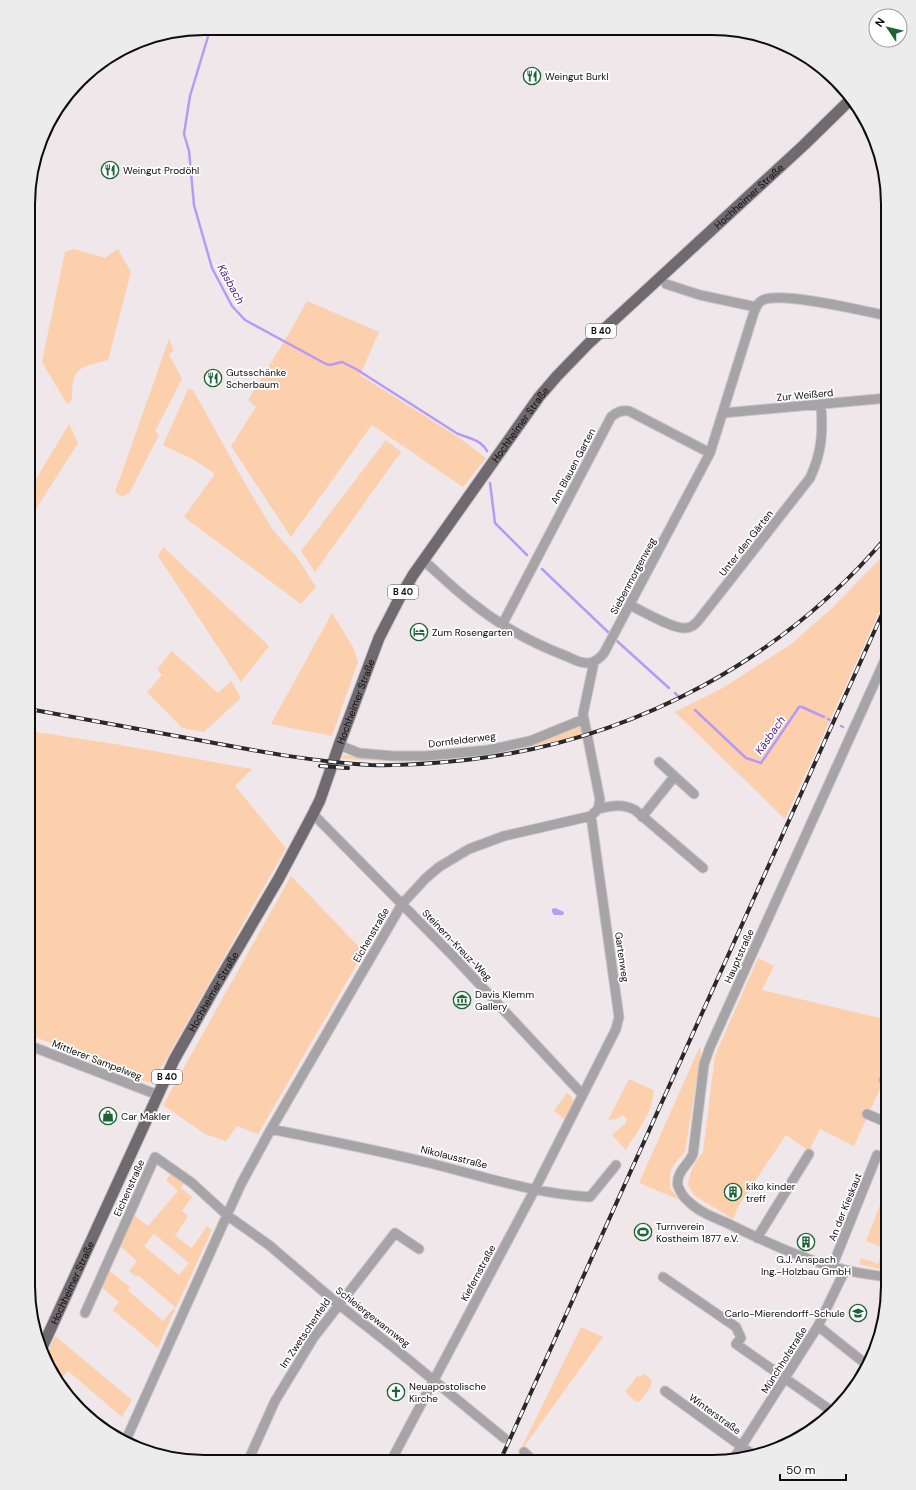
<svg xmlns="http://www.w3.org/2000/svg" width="916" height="1490" font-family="'DM Sans',sans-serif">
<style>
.green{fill:#fccfad;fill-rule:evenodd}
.water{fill:#b69bf6}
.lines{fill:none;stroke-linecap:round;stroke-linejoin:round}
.stream{stroke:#b69bf6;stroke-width:2.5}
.minor-casing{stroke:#cbc4c6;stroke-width:11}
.major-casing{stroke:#cbc4c6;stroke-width:13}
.minor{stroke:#a6a4a6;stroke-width:9}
.major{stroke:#6f6a6f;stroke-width:11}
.rail-casing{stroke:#2b2828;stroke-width:4}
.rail{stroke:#fff;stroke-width:2.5;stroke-dasharray:8;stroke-linecap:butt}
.labels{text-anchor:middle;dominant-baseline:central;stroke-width:3.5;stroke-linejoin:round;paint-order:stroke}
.shield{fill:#fff;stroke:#565555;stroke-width:1}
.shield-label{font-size:9px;font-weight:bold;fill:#0e0c0c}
.poi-label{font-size:10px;fill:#0e0c0c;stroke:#fff;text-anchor:start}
.street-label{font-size:10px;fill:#0e0c0c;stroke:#fff}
.water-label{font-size:11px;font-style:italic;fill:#4e248b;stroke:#fff}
.rim{fill:none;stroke:#0e0c0c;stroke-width:2}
</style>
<rect width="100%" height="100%" fill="#efe7e9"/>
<path class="green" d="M74,249L105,258L118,249L131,272L108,360C79,368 72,366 72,400L67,404L42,362L65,252Z
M307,301L379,332L360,375L458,437L486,458L463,487L372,425L291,537L231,446L256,407L248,400L290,332Z
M169,339L174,351L169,354L182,379L155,431L159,435L130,492L122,497L115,492Z
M188,389L193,390L238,471L272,529L296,556L316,587L301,604L184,517L215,474L196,461L163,445Z
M69,424L78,443L29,520V491Z
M386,440L401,452L315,572L301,551Z
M163,547L269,646L241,682L158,556Z
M888,551V593L785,819L675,712L721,689L790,645L831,609Z
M332,613L354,649L358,662L332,736L271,724Z
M172,651L218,693L231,681L241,698L204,732L182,728L147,692L162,675L157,669Z
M578,724L581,726L584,734C532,748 476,759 422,761C395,762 369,760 342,759L343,755L367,758L480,753Z
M29,731L121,745L252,769L235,786L286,848L152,1084L28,1034Z
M291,876L364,952L258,1134L237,1126L226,1141L205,1134L163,1105Z
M758,958L774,966L762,990L888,1020V1071L854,1146L820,1129L809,1151L786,1135L739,1205L733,1219L695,1196L688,1186C689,1172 694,1163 703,1152L715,1056Z
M700,1046L701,1052L685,1152C679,1158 671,1166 670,1176C670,1181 671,1185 670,1189L680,1200L639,1183Z
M629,1079L653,1090C655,1111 636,1132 626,1150L612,1135L625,1124L627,1119L623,1115L616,1119L608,1120Z
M567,1093L572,1097L574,1102L566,1120L554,1111Z
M171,1173L184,1182L181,1188L192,1197L182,1211L188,1216L175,1236L192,1248L207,1226L212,1230L176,1308L138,1275L136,1277L129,1271L137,1261L120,1246L134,1215L148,1226L178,1191L166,1180ZM154,1234L189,1263L179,1275L144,1246Z
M880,1205L888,1208V1271L859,1264L861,1258L878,1264L884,1248L866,1241Z
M107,1269L130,1287L128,1290L163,1321L174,1308L175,1309L158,1348L113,1310L119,1302L99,1285Z
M581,1327L603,1337L518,1455Z
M55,1336L132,1400L122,1417L68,1371L58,1382L45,1359Z
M644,1374L652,1380L651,1386L640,1401L637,1402L629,1396L626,1391L637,1376L639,1377Z"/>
<path class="water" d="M555,908L564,912L563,915H554L552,912V909Z"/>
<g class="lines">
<path class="stream" d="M209,28L210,30L190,96L184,134L189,151L194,205L212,268L232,306L245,320L326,364L330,365L342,362L356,369L458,434C469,438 481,440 487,451
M490,483L495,523L527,555
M542,569L608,632
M617,641L669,688
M675,693L678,696
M695,710L746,758L761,763L799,707H802L824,717
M828,719L830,720
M841,726L843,727"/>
<defs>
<path id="minor" d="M666,284L700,295L756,307
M723,413L888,398
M423,560C439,574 454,589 471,602C499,625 532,643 566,656C573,659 581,664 589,663C596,662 600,658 604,653L710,453L754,312C756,307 758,302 763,300C782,291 864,311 888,316
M630,605C642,611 673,629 685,628C691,628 694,625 698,621L810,478C822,452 823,433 821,404
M502,625L611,417C617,412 621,410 629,411L710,453
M594,662L583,714L600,800L598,809
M339,745L359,753L393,756H426L488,750L530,741L584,719
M659,762L694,794
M313,814L454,957L582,1094
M642,817L674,777
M28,1045L158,1095
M884,1080L888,1082
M867,1114L888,1123
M271,1129C324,1140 377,1150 429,1163C482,1176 536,1194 590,1197L616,1165
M757,1238L809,1154
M832,1267L877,1155
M663,1277L736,1327L741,1338L736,1344L833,1412
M888,1277C870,1275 851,1272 834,1267C797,1257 761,1240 727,1223C713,1217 699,1212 688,1201C683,1197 680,1191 678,1186C675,1173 689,1164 693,1154L704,1064L710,1047L888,653
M85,1313L155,1157L192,1183L228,1216L269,1245L338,1304L393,1347L504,1438
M818,1326L867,1365
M665,1391L752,1454
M125,1442L241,1184L271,1129L402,904L426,878L439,867L469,849L504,836L591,816L598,809C611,806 622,803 635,810L703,868
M524,1452L535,1462
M734,1458L818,1326L845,1270
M248,1461L275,1401L314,1337L395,1233L419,1249
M391,1461L535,1189L616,1029L619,1017L591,816"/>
<g id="major">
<path id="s1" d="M41,1350L174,1060L214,989L279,878L313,814L320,800L339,745L379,638L399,599L413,575L539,397L557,376L588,344L804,145L852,98"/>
</g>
</defs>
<use href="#minor" class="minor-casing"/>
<use href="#major" class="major-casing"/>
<use href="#minor" class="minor"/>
<use href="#major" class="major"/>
<defs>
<path id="rail" d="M29,709C89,720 149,731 209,742C262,752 316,762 371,765C405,766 440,763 474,759C635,739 784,659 888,535
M320,766L348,768
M500,1461L888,601"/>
</defs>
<use href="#rail" class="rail-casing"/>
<use href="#rail" class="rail"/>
</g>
<defs>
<symbol id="restaurant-ring" viewBox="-11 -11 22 22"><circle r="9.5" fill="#fff" stroke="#1b6633" stroke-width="1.5"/><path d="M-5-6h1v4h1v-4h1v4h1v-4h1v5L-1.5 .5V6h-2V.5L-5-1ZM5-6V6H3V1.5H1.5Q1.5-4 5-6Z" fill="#1b6633"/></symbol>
<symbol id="hotel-ring" viewBox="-11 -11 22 22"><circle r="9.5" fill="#fff" stroke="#1b6633" stroke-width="1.5"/><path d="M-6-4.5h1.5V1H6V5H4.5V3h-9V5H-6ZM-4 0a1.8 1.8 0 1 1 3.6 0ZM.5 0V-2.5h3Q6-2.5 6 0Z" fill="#1b6633"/></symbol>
<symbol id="museum-ring" viewBox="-11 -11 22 22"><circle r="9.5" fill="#fff" stroke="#1b6633" stroke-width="1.5"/><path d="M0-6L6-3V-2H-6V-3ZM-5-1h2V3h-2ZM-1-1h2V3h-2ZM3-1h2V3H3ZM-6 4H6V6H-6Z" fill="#1b6633"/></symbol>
<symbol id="shop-ring" viewBox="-11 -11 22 22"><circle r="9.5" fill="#fff" stroke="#1b6633" stroke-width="1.5"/><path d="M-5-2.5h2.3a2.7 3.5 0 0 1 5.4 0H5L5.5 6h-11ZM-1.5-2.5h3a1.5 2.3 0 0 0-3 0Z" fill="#1b6633"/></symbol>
<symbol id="building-ring" viewBox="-11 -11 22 22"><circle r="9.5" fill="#fff" stroke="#1b6633" stroke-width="1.5"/><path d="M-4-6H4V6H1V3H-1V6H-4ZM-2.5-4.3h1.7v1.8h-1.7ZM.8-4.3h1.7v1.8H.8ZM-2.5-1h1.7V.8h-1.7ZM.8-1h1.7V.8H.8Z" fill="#1b6633"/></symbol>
<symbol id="stadium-ring" viewBox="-11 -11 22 22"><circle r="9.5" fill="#fff" stroke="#1b6633" stroke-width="1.5"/><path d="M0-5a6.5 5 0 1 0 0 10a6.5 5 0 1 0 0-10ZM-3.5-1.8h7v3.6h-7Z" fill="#1b6633"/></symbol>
<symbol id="school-ring" viewBox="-11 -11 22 22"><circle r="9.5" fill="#fff" stroke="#1b6633" stroke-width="1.5"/><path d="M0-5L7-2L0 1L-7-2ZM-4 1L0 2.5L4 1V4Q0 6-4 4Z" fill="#1b6633"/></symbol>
<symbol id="church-ring" viewBox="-11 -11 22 22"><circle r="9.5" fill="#fff" stroke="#1b6633" stroke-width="1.5"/><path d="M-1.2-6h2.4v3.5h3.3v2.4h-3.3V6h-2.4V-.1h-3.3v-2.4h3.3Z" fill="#1b6633"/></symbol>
</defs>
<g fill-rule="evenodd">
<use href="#restaurant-ring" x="522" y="66" width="20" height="20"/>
<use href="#restaurant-ring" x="100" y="160" width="20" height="20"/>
<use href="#restaurant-ring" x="203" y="368" width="20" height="20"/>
<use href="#hotel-ring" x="409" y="622" width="20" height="20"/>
<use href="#museum-ring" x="452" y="990" width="20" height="20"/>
<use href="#shop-ring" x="98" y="1106" width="20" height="20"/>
<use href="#building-ring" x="723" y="1182" width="20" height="20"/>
<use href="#stadium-ring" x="633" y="1222" width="20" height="20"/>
<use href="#building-ring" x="796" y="1232" width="20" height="20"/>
<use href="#school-ring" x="848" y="1303" width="20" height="20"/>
<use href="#church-ring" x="386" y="1382" width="20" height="20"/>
</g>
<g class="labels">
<g class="shield">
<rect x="586" y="324" width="30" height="14" rx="3"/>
<rect x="388" y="585" width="30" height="14" rx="3"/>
<rect x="152" y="1070" width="30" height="14" rx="3"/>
</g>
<g class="shield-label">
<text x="601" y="331">B 40</text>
<text x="403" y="592">B 40</text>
<text x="167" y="1077">B 40</text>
</g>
<g class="poi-label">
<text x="545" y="76">Weingut Burkl</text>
<text x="123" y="170">Weingut Prodöhl</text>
<text x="226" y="372">Gutsschänke<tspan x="226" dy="12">Scherbaum</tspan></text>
<text x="432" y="632">Zum Rosengarten</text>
<text x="475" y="994">Davis Klemm<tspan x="475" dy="12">Gallery</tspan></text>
<text x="121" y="1116">Car Makler</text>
<text x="746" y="1186">kiko kinder<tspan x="746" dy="12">treff</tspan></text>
<text x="656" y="1226">Turnverein<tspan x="656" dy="12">Kostheim 1877 e.V.</tspan></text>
<text x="806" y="1259" text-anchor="middle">G.J. Anspach<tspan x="806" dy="12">Ing.-Holzbau GmbH</tspan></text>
<text x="845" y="1313" text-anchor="end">Carlo-Mierendorff-Schule</text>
<text x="409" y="1386">Neuapostolische<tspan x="409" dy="12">Kirche</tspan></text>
</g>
<g class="street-label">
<text stroke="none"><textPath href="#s1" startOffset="1370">Hochheimer Straße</textPath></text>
<text transform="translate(805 395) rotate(-5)">Zur Weißerd</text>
<text stroke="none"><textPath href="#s1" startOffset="1046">Hochheimer Straße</textPath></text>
<text transform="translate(573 466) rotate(-62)">Am Blauen Garten</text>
<text transform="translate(746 543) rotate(-52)">Unter den Gärten</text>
<text transform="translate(633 576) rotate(-62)">Siebenmorgenweg</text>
<text stroke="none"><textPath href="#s1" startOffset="722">Hochheimer Straße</textPath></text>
<text transform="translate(462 740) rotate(-7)">Dornfelderweg</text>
<text transform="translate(371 935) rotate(-60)">Eichenstraße</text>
<text transform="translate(457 945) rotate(46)">Steinern-Kreuz-Weg</text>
<text transform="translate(739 956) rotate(-66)">Hauptstraße</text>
<text transform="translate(622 957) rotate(82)">Gartenweg</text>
<text stroke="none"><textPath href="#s1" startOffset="398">Hochheimer Straße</textPath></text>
<text transform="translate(97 1060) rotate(21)">Mittlerer Sampelweg</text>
<text transform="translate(454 1157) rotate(14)">Nikolausstraße</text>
<text transform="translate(129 1188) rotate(-66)">Eichenstraße</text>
<text transform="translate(845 1207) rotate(-68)">An der Kieskaut</text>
<text transform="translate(478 1273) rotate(-62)">Kiefernstraße</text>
<text stroke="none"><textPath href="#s1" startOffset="74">Hochheimer Straße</textPath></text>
<text transform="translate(373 1317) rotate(38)">Schleiergewannweg</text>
<text transform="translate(305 1333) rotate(-56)">Im Zwetschenfeld</text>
<text transform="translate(784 1360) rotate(-58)">Münchhofstraße</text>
<text transform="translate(715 1414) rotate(36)">Winterstraße</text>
</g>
<g class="water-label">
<text transform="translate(231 284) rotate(61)">Käsbach</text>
<text transform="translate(770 735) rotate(-55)">Käsbach</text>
</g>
</g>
<path d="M0 0H916V1490H0ZM204 35H712A169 169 0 0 1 881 204V1286A169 169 0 0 1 712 1455H204A169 169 0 0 1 35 1286V204A169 169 0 0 1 204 35Z" fill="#ececec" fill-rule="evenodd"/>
<path class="rim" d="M204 35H712A169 169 0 0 1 881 204V1286A169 169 0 0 1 712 1455H204A169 169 0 0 1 35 1286V204A169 169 0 0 1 204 35Z"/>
<g transform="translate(888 28) rotate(305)"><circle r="19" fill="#ffffff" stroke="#9f9e9e"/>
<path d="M0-3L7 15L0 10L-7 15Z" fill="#1b6633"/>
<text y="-6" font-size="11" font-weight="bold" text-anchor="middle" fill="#0e0c0c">N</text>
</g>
<path d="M780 1474v6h66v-6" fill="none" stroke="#0e0c0c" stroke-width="2"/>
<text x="786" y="1474" font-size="12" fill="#0e0c0c" stroke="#ffffff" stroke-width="3" paint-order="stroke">50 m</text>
</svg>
